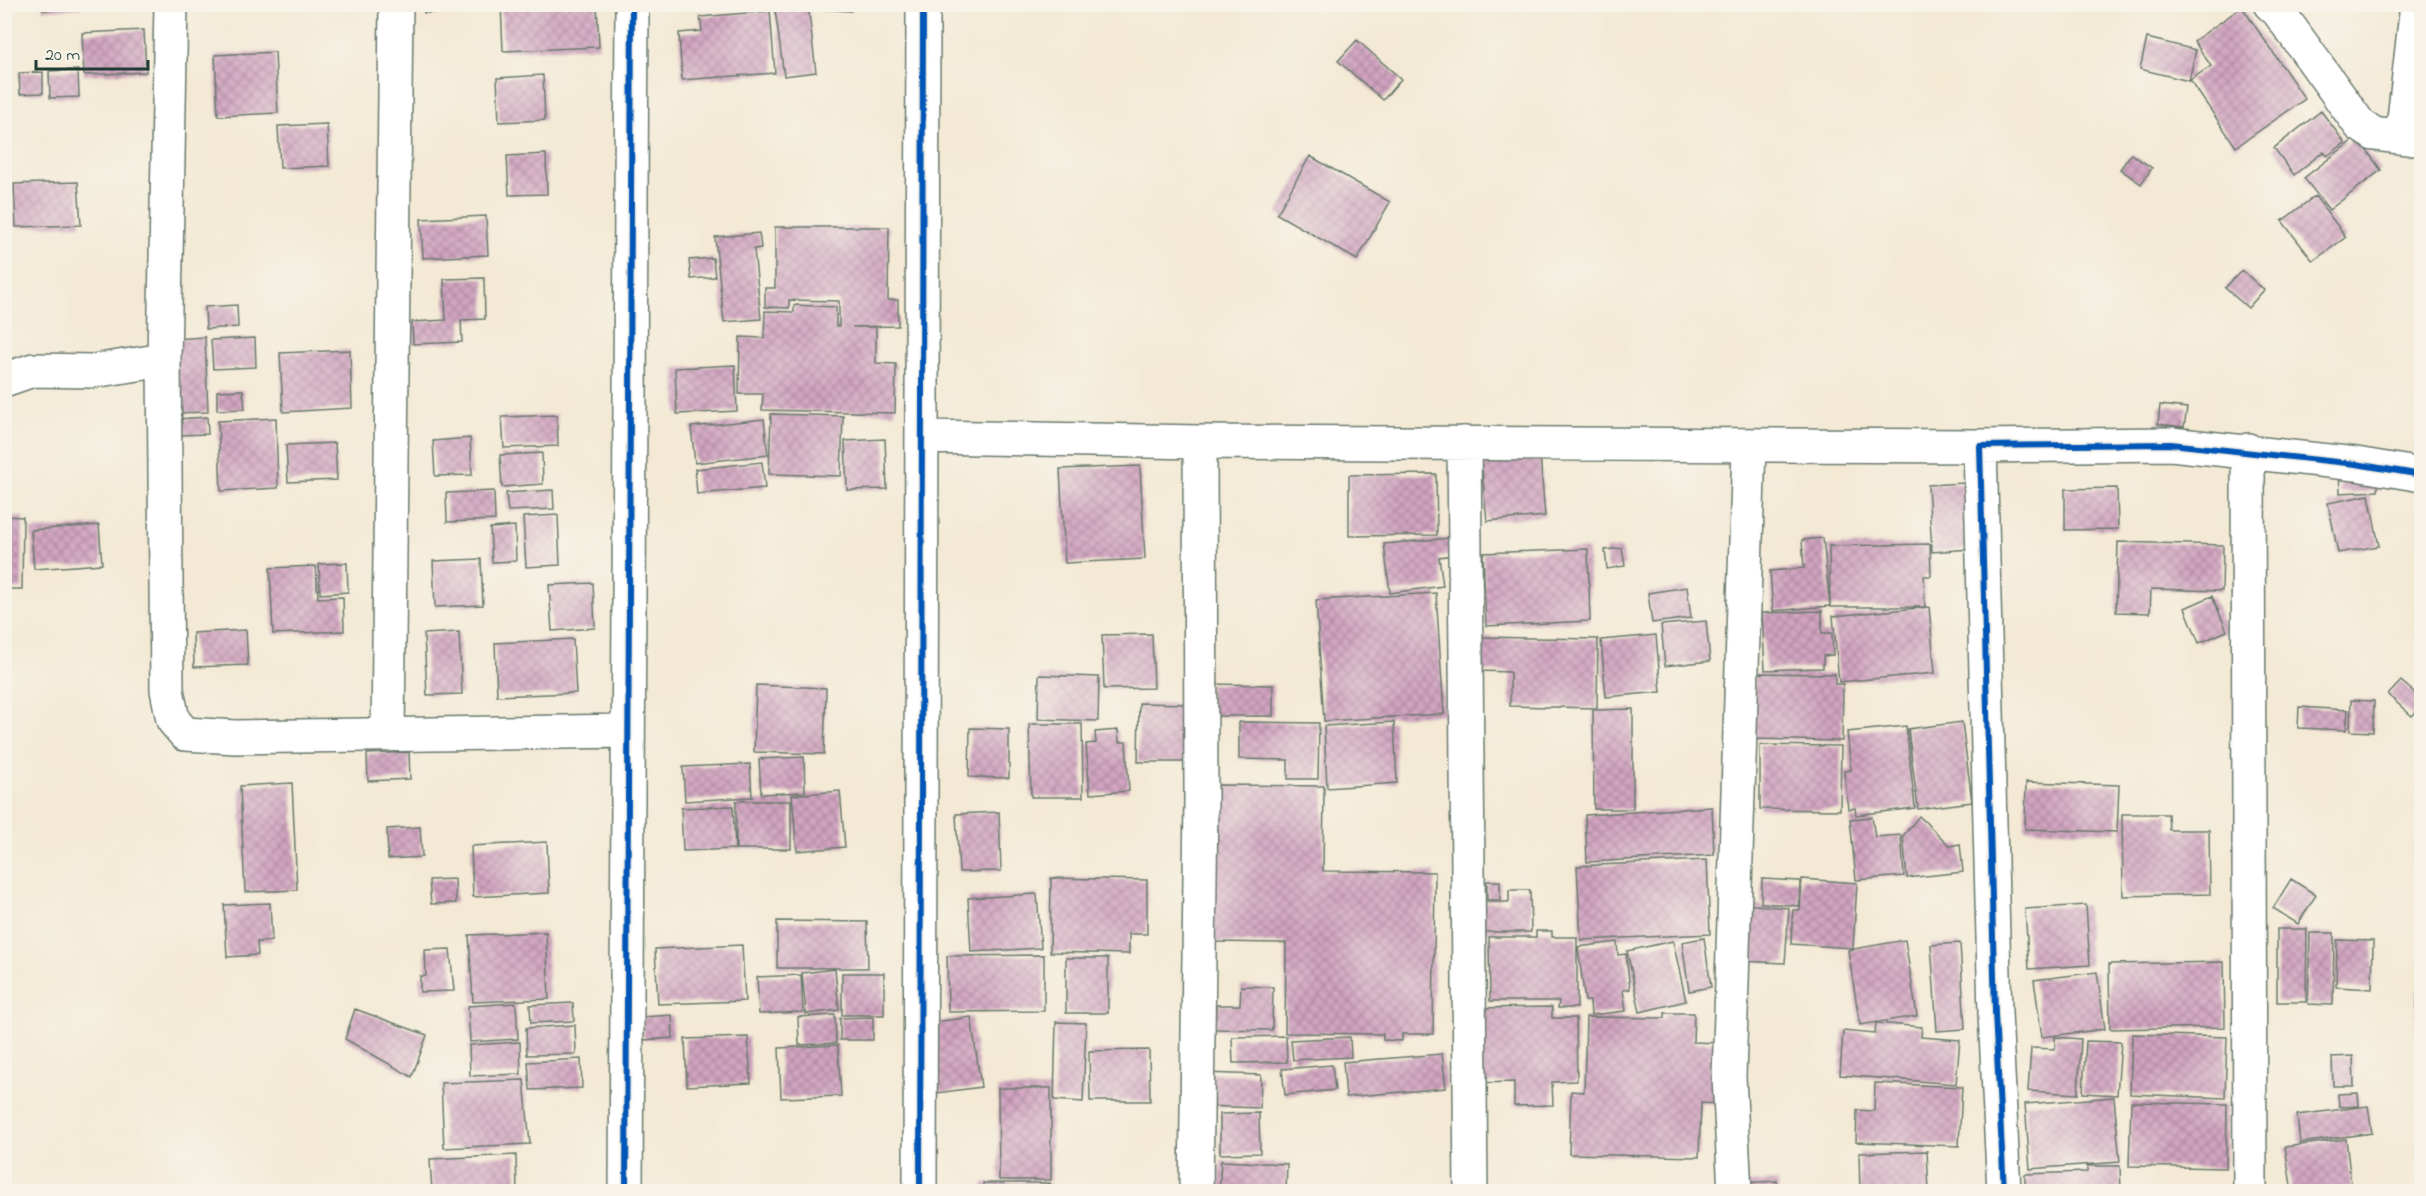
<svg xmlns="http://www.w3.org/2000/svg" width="2426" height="1196" font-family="'Indie Flower',sans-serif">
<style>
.building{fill:url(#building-cross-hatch)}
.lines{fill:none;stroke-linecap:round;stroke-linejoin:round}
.minor-casing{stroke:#69796c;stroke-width:36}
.minor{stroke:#fff;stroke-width:33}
.cycleway-casing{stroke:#f7f3e8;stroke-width:10}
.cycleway{stroke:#0057b8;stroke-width:6}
</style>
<defs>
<pattern id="building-cross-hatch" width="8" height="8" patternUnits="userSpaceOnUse" patternTransform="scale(1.5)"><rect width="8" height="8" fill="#d2a4c1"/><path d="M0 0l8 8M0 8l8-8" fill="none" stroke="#aa879e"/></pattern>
</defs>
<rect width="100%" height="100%" fill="#f7f3e8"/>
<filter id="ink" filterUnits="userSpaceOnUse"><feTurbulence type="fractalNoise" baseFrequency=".0167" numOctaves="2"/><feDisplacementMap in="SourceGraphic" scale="12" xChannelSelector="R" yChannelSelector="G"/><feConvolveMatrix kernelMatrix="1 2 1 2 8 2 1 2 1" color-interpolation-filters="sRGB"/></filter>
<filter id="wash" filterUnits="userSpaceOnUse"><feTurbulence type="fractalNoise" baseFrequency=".008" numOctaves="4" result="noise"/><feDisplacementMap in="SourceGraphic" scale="24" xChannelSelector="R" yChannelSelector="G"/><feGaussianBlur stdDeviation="1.35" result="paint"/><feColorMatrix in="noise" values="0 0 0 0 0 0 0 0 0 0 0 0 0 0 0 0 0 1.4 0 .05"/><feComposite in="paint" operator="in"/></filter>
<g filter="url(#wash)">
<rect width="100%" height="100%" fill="#f3e9d4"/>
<g id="blocks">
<path class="building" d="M43,4H82V8L43,10Z
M424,4H463L464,12L424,13Z
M501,4H597L599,47L503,51Z
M818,4H851V11L817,9Z
M808,5L816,72L784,76L775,9Z
M2242,7L2305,99L2236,147L2190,80L2211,66L2194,41Z
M770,11L775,73L682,80L679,33L702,31L700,17Z
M144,30L146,72L84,75L82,33Z
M2147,38L2196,50L2189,81L2140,69Z
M1357,40L1401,79L1383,100L1338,61Z
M275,52L278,113L218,116L215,55Z
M78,70L79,97L50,98L49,71Z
M43,72V93L20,94L19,73Z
M543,75L545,120L499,122L497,78Z
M2321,111L2345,143L2327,156L2324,151L2294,175L2274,148Z
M327,124L329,166L280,168L278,126Z
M2357,137L2381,170L2329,210L2304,178Z
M546,154L547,194L509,195L507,156Z
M2131,154L2152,168L2141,184L2120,169Z
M1310,156L1390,202L1357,260L1277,214Z
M78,182L81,225L16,227L14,184Z
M2315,196L2346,237L2313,261L2282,221Z
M486,216L488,255L423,258L421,219Z
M775,227H889L888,300H898V326L852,327H876V363L896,364L895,413L762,410L763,394H739L740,337L764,338L765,311L794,312V305L836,307V326H839V301L789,300V308L765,307V288H775Z
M759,233L761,248L754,249L761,319L724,322L715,237Z
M713,258L715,277L691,279L689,260Z
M2242,270L2264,290L2248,308L2225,288Z
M484,278L485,319L461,320L462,342L413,344L412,322L446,320L444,279Z
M237,305L238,327L206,329L205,307Z
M205,337L208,412L177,413L174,339Z
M255,338L256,367L213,369L211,340Z
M350,350L352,408L283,412L280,353Z
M735,365L737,411L677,414L675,368Z
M243,390L245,409L217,410V391Z
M2160,405L2187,408L2184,427L2158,424Z
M771,414L843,416L841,476L769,474Z
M557,415L558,446L504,448L502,417Z
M207,417L208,434L178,435L177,419Z
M276,418L278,488L221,491L218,421Z
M764,419L768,455L695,463L691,427Z
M2420,422H2422V472H2417Z
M470,438L472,475L435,476L433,441Z
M885,439L887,489L847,490L845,441Z
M335,443L337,480L288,482L286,445Z
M542,453L543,484L502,487L500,455Z
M1540,455L1545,516L1487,521L1481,460Z
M762,462L765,488L697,494L695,469Z
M1140,466L1145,559L1065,563L1060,469Z
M2378,469V491L2340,493L2339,471Z
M1436,474L1437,535L1349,536V475Z
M1965,483L1970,549L1932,552L1928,485Z
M2117,488L2118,529L2065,530V489Z
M553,490L554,509L508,511L506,493Z
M494,491L495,520L447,522L446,493Z
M2369,495L2379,546L2338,553L2328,503Z
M558,515L560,565L526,567L523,517Z
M4,516L23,517L22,589H4Z
M99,525L102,564L34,569L31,530Z
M515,526L516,561L492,562L490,528Z
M1450,538L1452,555L1439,557L1443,586L1390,593L1384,544Z
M1823,538L1830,606L1773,611L1770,571L1804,568L1802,540Z
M2118,542L2223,545L2222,591L2151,589L2150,613L2116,612Z
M1930,544L1931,576H1924L1925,607H1830L1829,546Z
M1622,548L1625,566L1607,569L1605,550Z
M1588,549L1590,621L1486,626L1483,553Z
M481,559L483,605L435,607L433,561Z
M347,563L348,592L320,594L319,564Z
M316,566L318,598L343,597L344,631L273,634L270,568Z
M593,583L595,628L552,631L549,585Z
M1687,587L1691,618L1652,623L1648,593Z
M1436,593L1444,714L1324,721L1316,600Z
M2212,596L2227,631L2199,643L2185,608Z
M1929,607L1935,673L1839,682L1833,616Z
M1822,611V633H1832L1833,655L1823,656V668L1765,670L1762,613Z
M1706,621L1710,661L1665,666L1661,625Z
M246,630L248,665L194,667L193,633Z
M459,632L462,694L427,695L424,634Z
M1152,634L1154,688L1104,689L1102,635Z
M1656,635L1661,692L1606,697L1601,640Z
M1480,637L1598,639L1597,708L1510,706V672L1480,671Z
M573,639L576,693L497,696L495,643Z
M1754,673L1835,674V684H1843L1842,741L1754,739Z
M1039,675L1099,677L1098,721L1038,719Z
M2401,681L2422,699V706L2412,716L2388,695Z
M1209,684L1273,685V716H1209Z
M756,685L826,688L824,754L754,752Z
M2351,700L2374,701L2373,732L2350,731Z
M1139,703L1187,704L1185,762H1138Z
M2299,707L2348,710L2346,730L2298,728Z
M1633,709V809H1594L1593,710Z
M1239,722L1319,723L1318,779H1288V760L1239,759Z
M1394,722L1397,783L1327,788L1324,726Z
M1962,722L1972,802L1918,809L1908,729Z
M1029,724H1082L1083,797H1031Z
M1906,726L1915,808L1856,815L1855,808L1848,809L1844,771L1851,770L1847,732Z
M970,728L1009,729V778L969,777Z
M1118,730L1119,742H1126L1129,791L1090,794L1086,744L1096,743L1095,732Z
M1760,745L1841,746L1840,810L1760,809Z
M409,752L410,779L368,781L367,754Z
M804,757L805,792L761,794L759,759Z
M750,764L752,797L685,801L683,767Z
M2026,782L2119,785L2117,832L2025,829Z
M292,783L297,890L245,892L240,786Z
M1215,785L1324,786L1323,871L1435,872L1433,1034H1402V1041L1383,1040V1034L1285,1033L1286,943L1214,942Z
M840,791L845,847L797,851L792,795Z
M736,801H791V849H736Z
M733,806L735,849L683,851L681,808Z
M1712,807L1714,855L1587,862L1585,815Z
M999,812L1001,871L959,872L956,814Z
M2122,814H2168L2169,830H2209L2210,894L2123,896Z
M1919,816L1950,846L1960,844L1963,872L1907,878L1903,836Z
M1872,817L1875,837L1901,835L1904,876L1856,880L1850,819Z
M420,827L422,857L388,859L387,829Z
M547,842L549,893L473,897L471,846Z
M1707,860L1710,934L1581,940L1577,866Z
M1051,878L1147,880V934H1129V954L1050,952Z
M455,879L456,903L431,904L429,880Z
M1762,879L1800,881L1799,906L1761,903Z
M1802,879L1857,883L1853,948L1791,944L1793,910H1800Z
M2291,879L2316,895L2298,924L2273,908Z
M1487,881H1500V900H1487Z
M1509,890H1530L1531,932H1483L1482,902H1509Z
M1037,894L1041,948L971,952L968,898Z
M270,903L272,941L257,942L258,955L227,957L224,905Z
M1743,904L1789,908L1785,963L1739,961Z
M2086,905L2090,965L2029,969L2025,909Z
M777,921L867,922L868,968H777Z
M2277,929H2307L2306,1002H2277Z
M1536,931H1552V937H1577V1008H1558L1559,1001H1490L1489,937H1536Z
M546,932L549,999L473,1002L469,935Z
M2310,933H2334L2333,1005L2308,1004Z
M1704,938L1711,987L1689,991L1682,942Z
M1905,940L1917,1016L1860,1025L1848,950Z
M2337,940L2373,941L2372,989L2336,987Z
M1673,941L1686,1001L1640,1012L1627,951Z
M1617,942L1618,955L1626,954L1630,989L1623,990L1626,1011L1591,1015L1590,1001H1585L1578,947Z
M1960,943L1965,1029L1937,1031L1931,945Z
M742,945L745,1001L658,1004L655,949Z
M450,949L454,991L420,992V976H426L425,950Z
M1044,955V1011L948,1012L947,956Z
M1066,958H1108V1013H1066Z
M2224,962L2225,1027L2110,1029L2109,964Z
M835,969L839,1010L806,1014L802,973Z
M2097,972L2105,1029L2042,1037L2034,980Z
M842,973H884V1015H842Z
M801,975L803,1012L759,1014L757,977Z
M1241,986L1273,987L1272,1030L1215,1029L1216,1005H1240Z
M2418,989H2422V1031H2416Z
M516,1003L518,1039L470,1042L468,1006Z
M573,1003L574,1021L531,1023L530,1005Z
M1552,1007V1018H1576L1577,1081L1552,1082L1553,1105L1514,1106V1082L1474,1083V1008Z
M355,1009L427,1035L412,1077L345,1039Z
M1665,1013H1694L1693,1042L1720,1043L1719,1104L1701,1103L1699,1157L1569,1154L1571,1091L1584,1092L1586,1017L1665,1018Z
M672,1015L673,1038L644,1040L642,1017Z
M835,1015L836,1043L799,1045L798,1017Z
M873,1017V1040H840V1018Z
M971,1017L981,1087L937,1093L927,1023Z
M1056,1022L1086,1023L1083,1102L1054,1100Z
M1876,1023L1922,1027L1921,1037L1960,1040L1956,1084L1840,1075L1843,1031L1875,1034Z
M575,1025L576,1054L527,1055L526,1028Z
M2132,1034L2227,1037L2225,1098L2130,1094Z
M1286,1036L1287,1062L1233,1063L1232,1037Z
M748,1037L751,1083L687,1086L685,1039Z
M1350,1037L1351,1057L1293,1060L1291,1040Z
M2055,1037L2081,1039L2078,1094L2028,1091L2031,1048L2055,1049Z
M2086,1041L2121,1042L2117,1095L2083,1093Z
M520,1042L521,1074L470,1076L469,1045Z
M838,1045L841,1096L781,1098L779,1048Z
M1149,1050L1150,1101H1090L1089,1051Z
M1442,1054L1446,1088L1346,1097L1343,1062Z
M2353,1056L2354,1086H2333L2332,1057Z
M581,1059L582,1088L530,1090L528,1062Z
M1332,1065L1335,1090L1285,1095L1282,1069Z
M1205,1073L1261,1075L1260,1108L1204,1106Z
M524,1080L530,1144L444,1148L441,1083Z
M1875,1083L1962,1087L1959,1146L1856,1142L1857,1110L1874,1111Z
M998,1088H1051V1180H999Z
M2358,1093L2359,1106L2339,1107L2338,1094Z
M2114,1097L2120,1162L2030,1169L2025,1104Z
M2131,1102L2227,1104L2226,1168L2129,1166Z
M2368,1106L2372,1133L2300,1143L2297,1115Z
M1259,1113L1260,1153L1220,1154V1114Z
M2346,1139L2352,1192H2292L2285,1147Z
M1927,1151L1929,1192H1860L1859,1153Z
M516,1155L517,1192H432L430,1159Z
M1221,1161L1287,1164L1286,1192H1219Z
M2087,1166H2120L2121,1192H2025V1174L2087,1172Z
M1777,1181L1778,1192H1742V1183Z
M983,1183H1050V1192H983Z"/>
</g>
</g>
<g filter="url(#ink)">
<use href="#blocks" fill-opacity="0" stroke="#69796c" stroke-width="1.5"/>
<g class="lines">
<defs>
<path id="minor" d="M2270,4L2278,11L2360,125L2374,134L2422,140
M2402,137L2417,4
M164,360L171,4
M4,380L33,370L93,371L164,360L167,690L173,720L185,734L236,737L627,731
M924,437L1200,442L1980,446
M1464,443L1471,1192
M2248,450L2250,1192
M388,735L396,4
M626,1192L632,4
M920,1192L923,4
M1196,1192L1201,799L1200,442
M1735,1192L1729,1077L1749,446
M2004,1192L1995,1013L1980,446L2171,444L2356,464L2422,475"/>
</defs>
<use href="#minor" class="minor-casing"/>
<use href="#minor" class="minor"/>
<defs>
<path id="cycleway" d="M626,1192L632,4
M920,1192L923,4
M2004,1192L1995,1013L1980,446L2171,444L2356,464L2422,475"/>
</defs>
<use href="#cycleway" class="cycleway-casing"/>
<use href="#cycleway" class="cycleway"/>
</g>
</g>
<rect width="2426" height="1196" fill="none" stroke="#f7f3e8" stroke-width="24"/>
<path d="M36 60v9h112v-9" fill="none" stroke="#1f3d34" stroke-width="3"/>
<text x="45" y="60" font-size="18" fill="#1f3d34" stroke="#f7f3e8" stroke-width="4.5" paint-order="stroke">20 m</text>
</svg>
